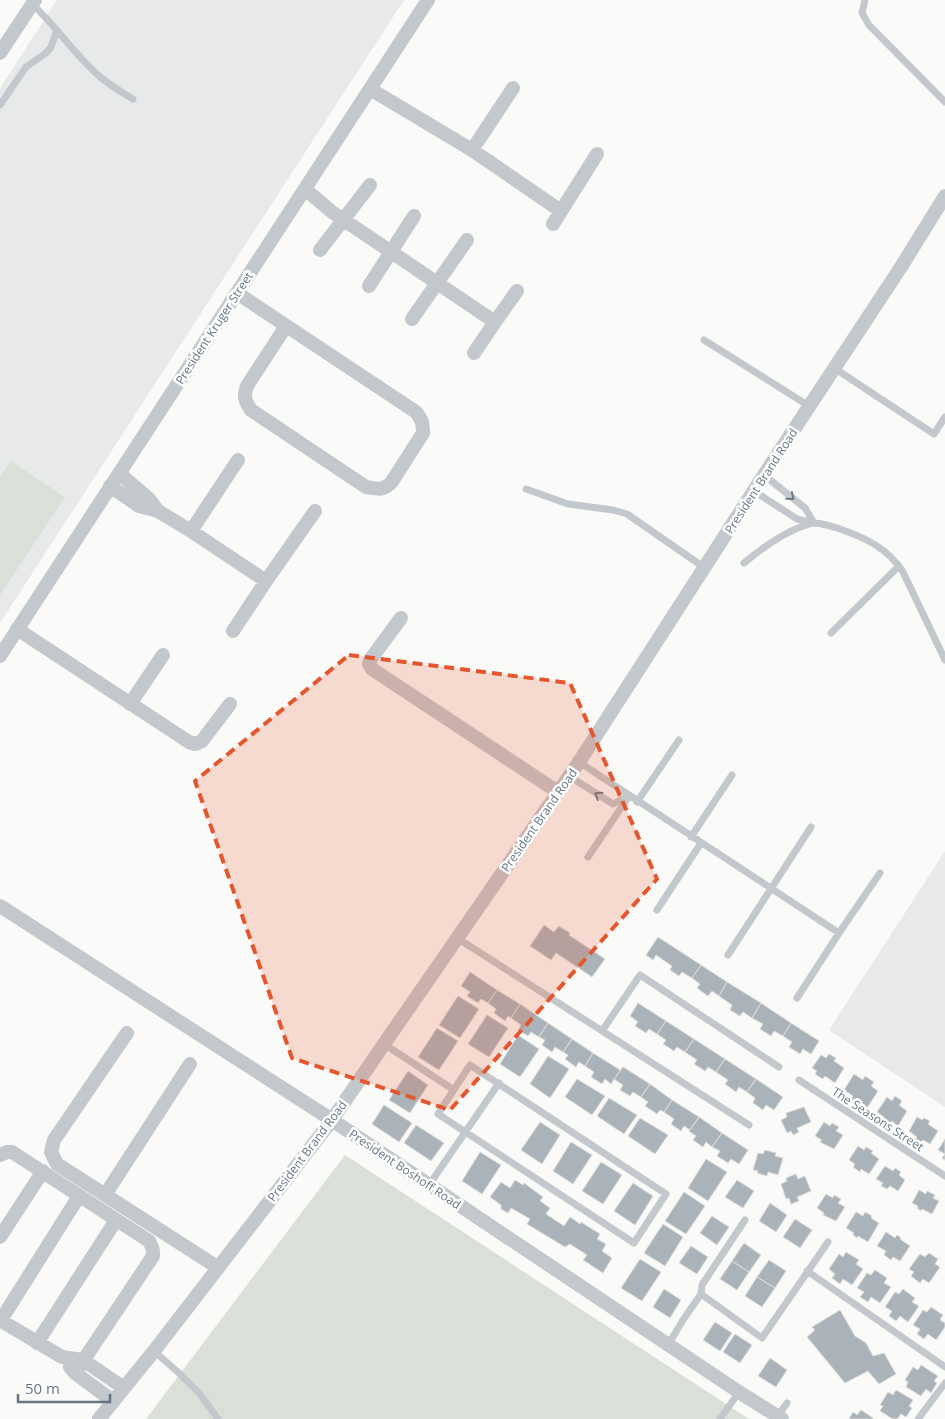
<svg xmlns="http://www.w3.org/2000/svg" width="945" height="1419" font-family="'Open Sans',sans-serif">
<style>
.built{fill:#e8e9e9}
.green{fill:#dadfd7}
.building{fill:#aab3b9;stroke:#dcdcda}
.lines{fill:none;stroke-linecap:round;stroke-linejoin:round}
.service{stroke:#c3c8cc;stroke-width:7}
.minor{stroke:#c3c8cc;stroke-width:14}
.oneway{stroke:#6a7a87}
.marked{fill:#e4572e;fill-opacity:0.2;stroke:#e4572e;stroke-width:4;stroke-dasharray:10 6;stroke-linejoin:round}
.labels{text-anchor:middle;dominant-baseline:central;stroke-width:5;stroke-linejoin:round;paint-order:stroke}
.street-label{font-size:12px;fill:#657683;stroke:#fff}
</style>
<rect width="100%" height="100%" fill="#fafaf8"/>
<path class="built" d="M57,0H404L0,623V88Z
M945,851V1107L829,1030Z"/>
<path class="green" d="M11,461L65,497L0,595V477Z
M345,1155L749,1419H146Z"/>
<path class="building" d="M544,925L554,932L559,926L570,933L569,935L605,959L592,977L556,953L551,960L530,946Z
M658,937L701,965L692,978L682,972L679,976L670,970L672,966L656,955L653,960L646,955Z
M701,965L727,982L719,996L712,991L708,996L697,988L700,984L692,978Z
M470,972L497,990L488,1003L481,999L478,1003L467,996L470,992L461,986Z
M727,982L761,1003L752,1018L743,1012L740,1016L730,1010L732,1005L719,996Z
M497,990L520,1004L511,1018L508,1016L505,1021L494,1013L496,1009L488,1003Z
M458,996L479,1009L460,1038L439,1025Z
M638,1003L666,1021L657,1034L649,1029L646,1033L635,1026L638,1022L630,1016Z
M761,1003L791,1023L783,1036L774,1031L771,1036L760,1029L763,1024L752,1018Z
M520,1004L548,1023L539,1037L531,1032L528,1036L518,1030L521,1025L511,1018Z
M487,1015L508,1028L489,1057L468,1044Z
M666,1021L694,1039L685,1052L677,1047L674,1051L663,1044L666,1040L657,1034Z
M548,1023L572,1039L563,1052L555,1047L552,1052L542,1045L545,1040L539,1037Z
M791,1023L819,1041L811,1054L803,1049L800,1054L789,1047L792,1042L783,1036Z
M437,1028L458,1041L439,1070L418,1057Z
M518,1035L539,1049L520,1077L500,1064Z
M572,1039L593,1053L585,1066L579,1062L576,1067L565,1059L568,1055L563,1052Z
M694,1039L725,1059L716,1072L708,1067L705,1071L694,1064L697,1060L685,1052Z
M593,1053L620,1070L611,1084L605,1079L602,1084L591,1077L594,1072L585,1066Z
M829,1054L836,1058L834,1061L844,1068L835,1083L825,1076L823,1079L815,1074L817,1071L812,1068L821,1055L826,1058Z
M548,1056L569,1069L550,1098L530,1084Z
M725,1059L756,1079L747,1092L739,1087L736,1092L725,1084L728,1080L716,1072Z
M623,1067L650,1084L641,1097L633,1092L630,1096L620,1090L623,1085L614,1079Z
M408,1071L428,1085L410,1113L389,1100Z
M854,1074L863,1080L865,1076L874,1082L871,1086L878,1091L867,1108L861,1104L860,1106L850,1100L853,1096L844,1090Z
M577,1079L605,1096L592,1115L565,1097Z
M756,1079L783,1097L774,1110L766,1105L763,1110L753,1103L755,1098L747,1092Z
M650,1084L672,1100L664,1112L660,1110L657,1114L645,1106L648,1102L641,1097Z
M895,1096L902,1101L899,1105L907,1111L898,1126L892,1121L890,1124L883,1119L884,1117L877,1112L887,1097L892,1101Z
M609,1098L637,1115L624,1134L597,1116Z
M672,1100L699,1117L690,1130L684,1126L681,1131L671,1124L674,1119L664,1112Z
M384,1105L412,1123L399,1142L372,1124Z
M804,1107L811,1122L797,1128L799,1132L793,1135L791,1131L787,1133L781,1120L787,1117L786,1113Z
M699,1117L722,1133L712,1147L706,1142L703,1147L693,1140L696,1136L689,1131Z
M917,1117L922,1120L924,1118L930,1121L928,1124L938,1131L930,1144L923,1140L921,1143L915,1140L917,1137L909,1131Z
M640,1118L668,1135L655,1154L628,1136Z
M540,1122L560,1135L542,1164L521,1150Z
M824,1122L830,1126L832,1123L839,1127L836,1131L843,1135L834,1149L820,1142L822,1140L815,1136Z
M416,1125L444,1143L431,1161L404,1143Z
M722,1133L748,1150L739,1164L731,1159L728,1163L717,1156L720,1151L712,1147Z
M945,1139V1160L942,1158L945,1154L938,1150Z
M571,1142L592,1155L573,1184L553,1171Z
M858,1146L864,1150L866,1147L873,1151L871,1153L879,1159L869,1174L861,1169L860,1172L853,1167L855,1164L849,1160Z
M765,1150L776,1153L775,1156L783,1158L778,1175L768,1172L767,1176L757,1173L758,1171L753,1170L758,1153L763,1154Z
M480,1152L501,1165L482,1194L462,1181Z
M706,1159L727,1172L708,1201L688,1188Z
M601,1162L622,1175L603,1204L582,1191Z
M885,1166L893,1171L895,1168L901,1172L899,1175L905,1180L898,1191L890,1186L887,1189L881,1186L883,1183L876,1179Z
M796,1174L798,1179L805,1176L811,1191L797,1197L799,1201L791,1204L789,1198L786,1199L781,1184L787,1181L786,1178Z
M515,1180L523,1185L524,1183L543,1197L540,1201L550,1208L546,1214L564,1226L570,1217L580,1224L581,1222L600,1234L597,1239L606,1244L602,1251L612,1258L603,1273L583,1260L587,1255L570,1244L565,1247L527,1224L530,1219L511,1208L508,1213L501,1209V1205L490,1197L501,1182L510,1188Z
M737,1180L754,1191L743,1208L725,1197Z
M633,1183L653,1196L635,1225L614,1211Z
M919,1190L926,1194L927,1191L935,1195L933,1198L939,1201L932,1214L922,1209L921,1211L917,1208L918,1206L912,1203Z
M684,1192L705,1206L686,1234L665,1221Z
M826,1194L833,1198L834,1195L841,1199L838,1203L845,1207L836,1221L823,1215L824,1213L817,1208Z
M770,1203L787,1215L776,1232L759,1221Z
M856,1212L863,1216L865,1212L872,1216L871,1218L879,1223L868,1242L858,1236L857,1238L853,1235L854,1233L846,1228Z
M712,1216L729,1227L717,1245L700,1233Z
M795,1219L812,1230L800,1248L783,1237Z
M663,1224L683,1237L665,1266L644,1253Z
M886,1232L895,1238L897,1235L901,1238L900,1239L910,1246L900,1261L893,1257L891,1260L884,1255L886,1251L877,1246Z
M744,1243L761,1255L749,1272L732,1261Z
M691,1246L708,1257L697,1274L679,1263Z
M846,1252L859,1260L856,1264L863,1269L852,1285L843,1279L840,1284L832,1278L835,1274L829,1269L839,1254L843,1257Z
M929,1253L938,1259L935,1264L940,1267L929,1283L923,1279L920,1283L911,1276L914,1272L909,1269L920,1254L925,1257Z
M640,1259L661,1272L642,1301L621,1288Z
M769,1260L786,1271L775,1288L757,1277Z
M732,1261L749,1272L737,1290L720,1279Z
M875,1270L887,1278L884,1283L891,1287L880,1303L871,1297L868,1302L860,1297L864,1292L857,1288L867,1273L871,1275Z
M757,1277L775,1288L762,1307L745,1296Z
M664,1289L681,1300L670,1318L653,1307Z
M903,1289L915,1298L912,1302L919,1306L908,1322L900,1316L896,1321L889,1316L892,1311L885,1307L895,1292L899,1294Z
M931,1307L943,1315L940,1320L945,1323V1327L936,1340L928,1334L924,1339L917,1334L920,1329L913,1325L923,1310L927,1312Z
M840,1310L855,1336L866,1343L873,1356L884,1353L896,1374L879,1384L868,1371L845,1383L807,1337L815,1330L812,1327Z
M715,1322L732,1333L720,1351L703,1340Z
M735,1334L752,1345L740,1363L723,1352Z
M770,1358L787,1370L776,1387L758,1376Z
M921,1365L938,1376L934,1381L937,1383L931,1393L926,1389L921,1396L906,1387L908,1382L905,1380L913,1367L918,1370Z
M896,1390L913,1400L909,1406L912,1408L906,1417L901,1414L897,1419H893L880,1411L883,1406L880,1405L888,1392L893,1395Z
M861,1410L873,1418V1419H849L853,1412L857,1415Z"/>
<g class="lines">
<path class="service" d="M865,0L862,13L869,25L945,102
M32,4C56,26 74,54 98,75C109,85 121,92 133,99
M0,105L26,67L46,53L51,47L57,30
M704,340L809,406
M834,368L934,434L945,417
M764,475L805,508L814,523
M526,489L568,504L613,510L627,514L705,568
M754,491L797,519L813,523
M744,563C762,548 781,534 803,526C806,525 811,523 814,523C821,523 830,526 837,528C864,537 888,548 903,572L945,660
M831,633L899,566
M579,762L839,933L880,873
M569,776L613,804L626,797
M637,802L679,740
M691,837L732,775
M588,857L629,796
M657,910L701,843
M457,938L749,1125
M728,955L811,827
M797,998L839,933
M602,1031L640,975L779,1067
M384,1044L454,1090
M470,1065L666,1194L634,1243L438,1114Z
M799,1080L945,1176
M429,1185L499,1083
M807,1271L945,1367
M701,1294L762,1338L828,1242
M668,1345L683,1320L701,1294L702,1285L745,1220
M154,1351L180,1374L200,1394L218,1419
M778,1416L787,1403
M720,1419L739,1392
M918,1419L945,1383"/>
<path class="minor" d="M0,53L35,0
M370,89L472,150L561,211
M472,150L513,88
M305,189L332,212L495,322L517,291
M553,224L597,154
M320,250L370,185
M369,286L414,216
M237,293L416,412C422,419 423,424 423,433L391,483C382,491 378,489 366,487L251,410C245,401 243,397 247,386L286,326
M412,319L467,240
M474,353L495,322
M119,473L149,499L158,511
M110,486L139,506L158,511L191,531L266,581
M191,531L238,460
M401,618L370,660L369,664L372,669L558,792
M17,629L189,742L195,744L202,741L230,704
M233,631L266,581L315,511
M0,656L428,0
M130,704L163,655
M0,906L332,1120L739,1392L782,1419
M127,1033L54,1140L51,1152L57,1164L217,1267
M0,1155L7,1152H12L149,1241C152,1246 154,1250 153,1256L75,1373
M105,1195L190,1064
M0,1237L43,1171
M0,1320L62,1357L83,1360L124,1388
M1,1320L79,1196
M37,1343L116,1220
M70,1367L75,1373L113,1401
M99,1419L154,1351L332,1120L384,1044L579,762L764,475L901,267L945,196"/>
</g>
<defs><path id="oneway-chevron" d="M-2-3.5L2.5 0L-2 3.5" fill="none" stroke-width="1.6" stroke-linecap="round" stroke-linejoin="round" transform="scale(1.25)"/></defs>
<g class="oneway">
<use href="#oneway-chevron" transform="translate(791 497) rotate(39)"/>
<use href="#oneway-chevron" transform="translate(598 795) rotate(-147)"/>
</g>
<path class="marked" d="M349,655L570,683L657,879L450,1110L292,1058L195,781Z"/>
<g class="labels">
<g class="street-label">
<text transform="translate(214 328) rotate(-57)">President Kruger Street</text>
<text transform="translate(761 481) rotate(-57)">President Brand Road</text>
<text transform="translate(539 820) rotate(-55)">President Brand Road</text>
<text transform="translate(878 1119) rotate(33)">The Seasons Street</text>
<text transform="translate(307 1151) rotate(-53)">President Brand Road</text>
<text transform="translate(405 1169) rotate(34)">President Boshoff Road</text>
</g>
</g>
<path d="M18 1394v8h92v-8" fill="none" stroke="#657683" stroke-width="2.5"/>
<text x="25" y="1394" font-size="15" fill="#657683" stroke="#ffffff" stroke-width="4" paint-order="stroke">50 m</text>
</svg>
